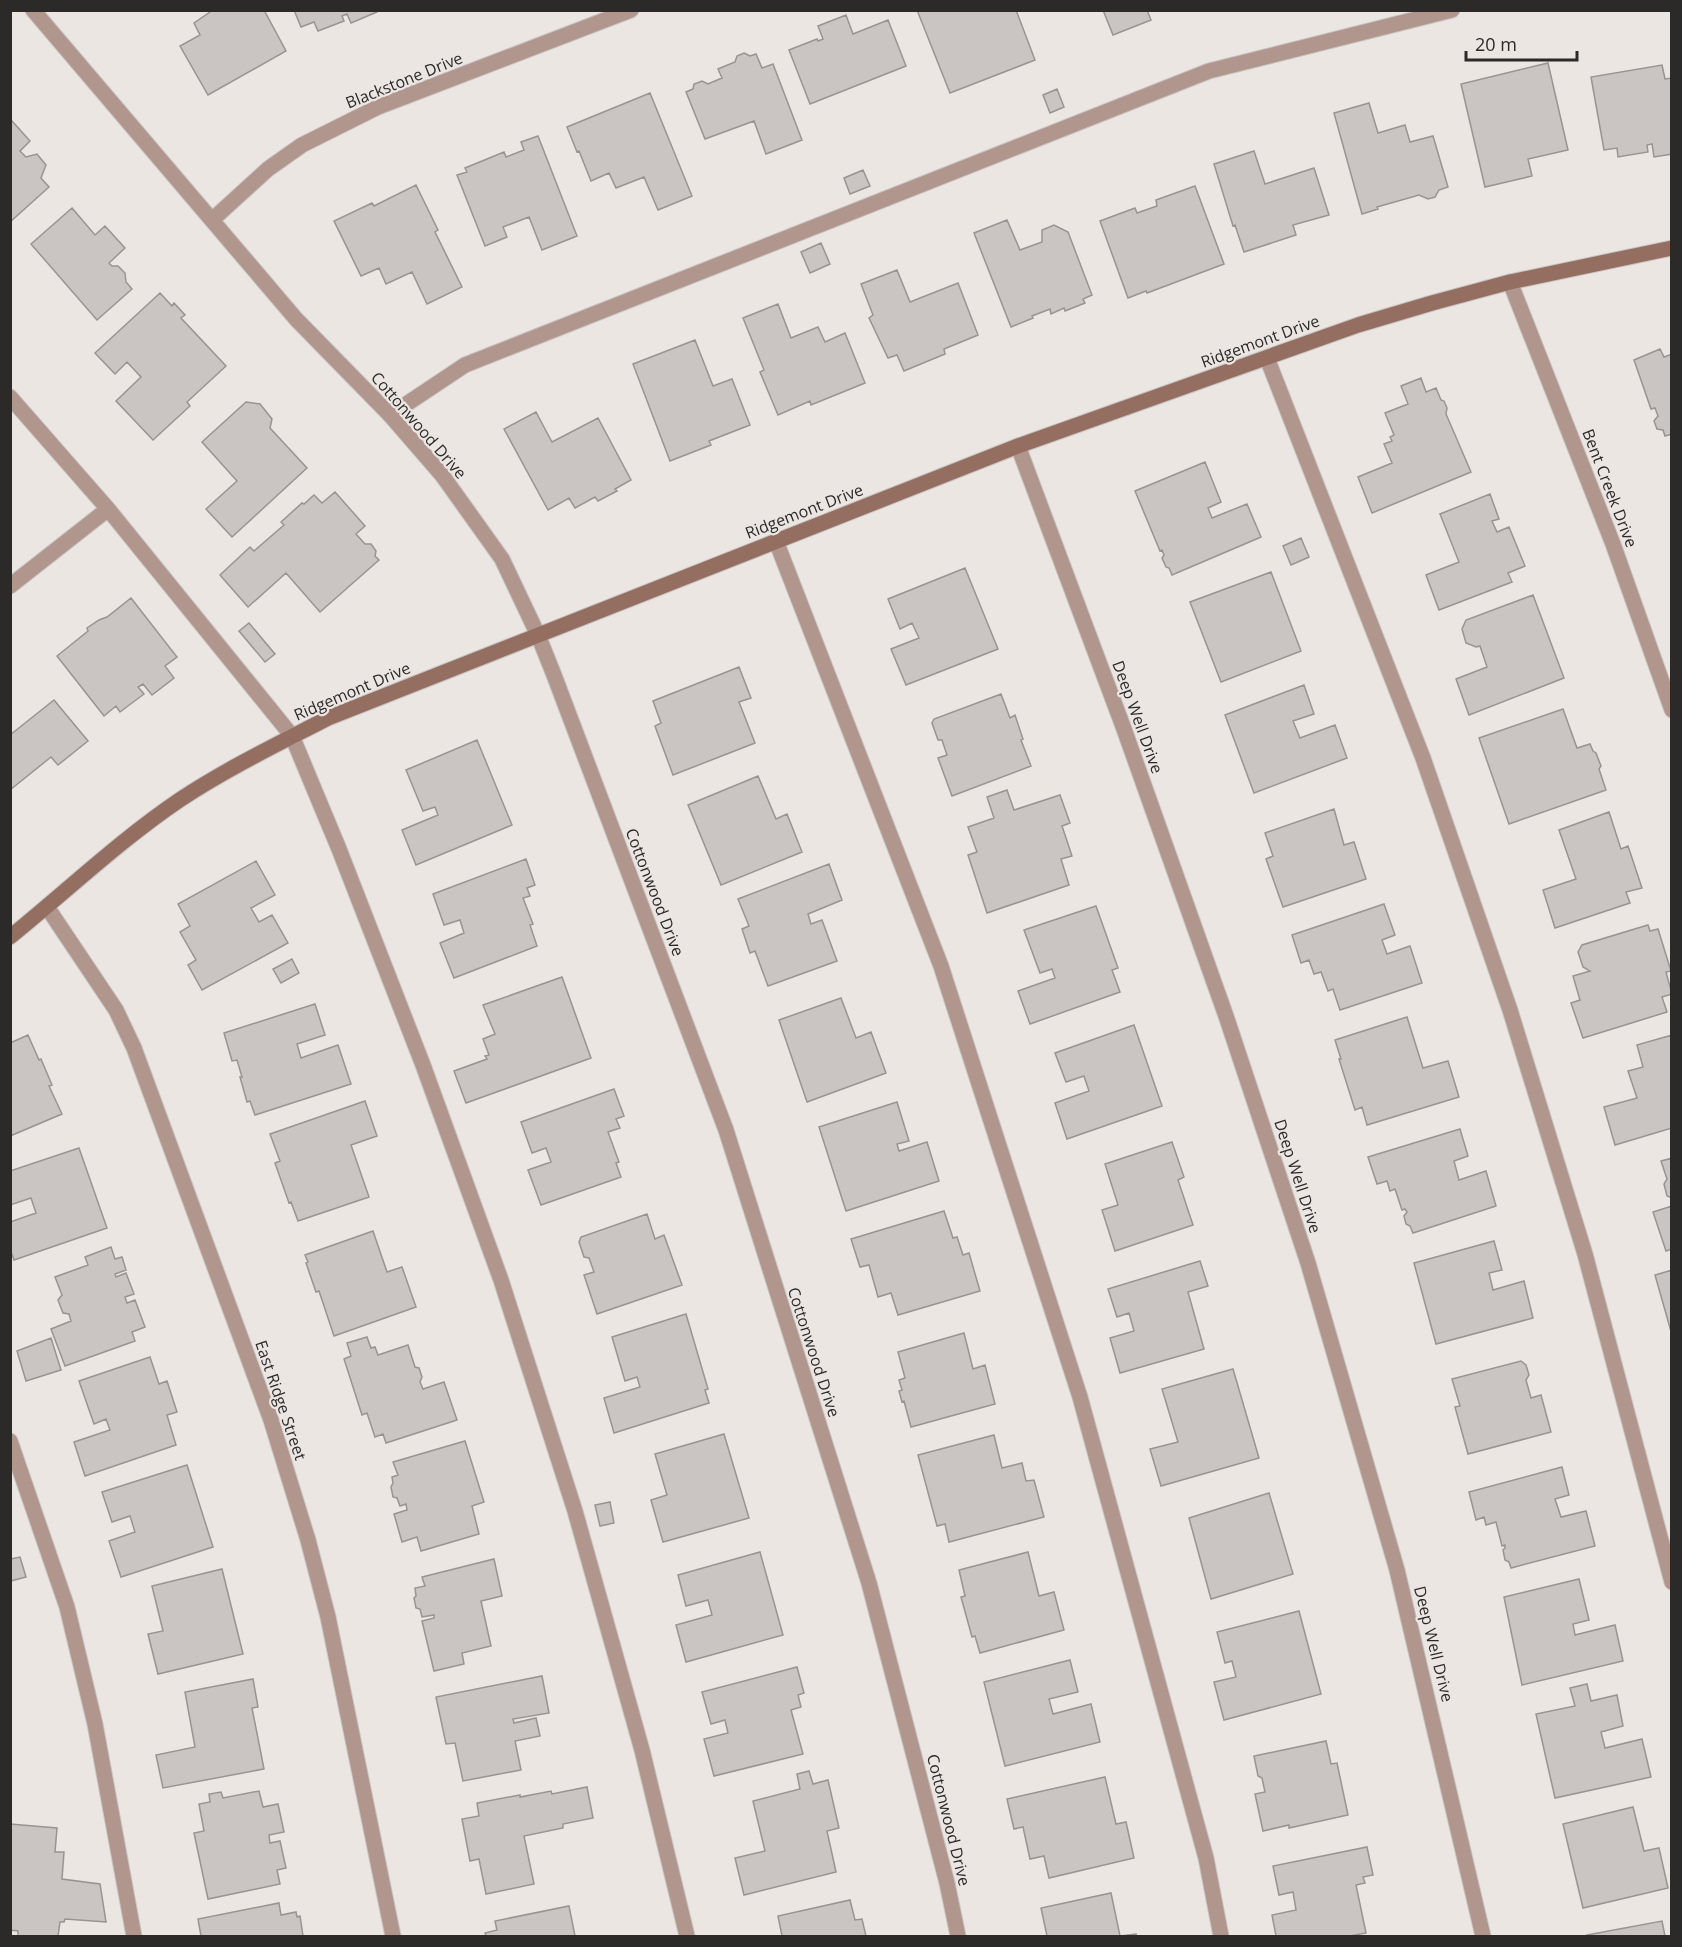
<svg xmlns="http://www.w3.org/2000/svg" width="1682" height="1947" font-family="'Open Sans',sans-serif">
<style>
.building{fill:#cac4c2;stroke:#999391;stroke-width:1.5}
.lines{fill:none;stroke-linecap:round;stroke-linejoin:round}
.lane-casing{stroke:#c9c4c2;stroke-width:17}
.street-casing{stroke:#c9c4c2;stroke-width:17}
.secondary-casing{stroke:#c9c4c2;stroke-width:17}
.lane{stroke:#b0968d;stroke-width:15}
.street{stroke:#b0968d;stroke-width:15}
.secondary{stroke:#936e61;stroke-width:15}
.labels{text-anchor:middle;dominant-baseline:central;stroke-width:4.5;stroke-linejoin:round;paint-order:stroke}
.street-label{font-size:16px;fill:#2c2a29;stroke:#ece6e3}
</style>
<rect width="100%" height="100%" fill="#ece6e3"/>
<path class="building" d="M213,10H264L286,51L208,95L180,46L200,35L194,23Z
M294,10H377V12L351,23L347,14L342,16L344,21L318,31L314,22L301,27Z
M917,10H1016L1035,60L950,93Z
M1103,10H1147L1151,20L1113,35Z
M846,15L853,34L888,20L906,66L810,104L789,50L817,39L818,41L823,39L818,26Z
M744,53L750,56L756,54L762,68L773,64L802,140L766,154L754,121L705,139L686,92L693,89L694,84L702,81L708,84L722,78L718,69L735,62L737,56Z
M1548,63L1568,150L1528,159L1532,176L1485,187L1461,84Z
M1662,65L1665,79L1672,78V154L1654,157L1652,144L1647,145L1648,152L1618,157L1617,148L1604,150L1591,77Z
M1057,89L1064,107L1050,113L1043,95Z
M650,93L692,196L658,210L644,177L616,188L609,173L591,181L579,151L577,152L567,127Z
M1369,103L1378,133L1405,125L1410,142L1433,136L1448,187L1439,190L1435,197L1428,199L1419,195L1377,207L1378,209L1362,214L1334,113Z
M12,121L30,141L20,151L26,157L37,154L46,165L41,178L49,187L10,222V123Z
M538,136L577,236L542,250L529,217L503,227L507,237L485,246L457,175L467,172L465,168L504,152L506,157L524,150L521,142Z
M1254,151L1265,184L1314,168L1329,215L1293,225L1296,235L1244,252L1235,225L1233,226L1214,164Z
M863,170L870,186L850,194L844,178Z
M416,185L438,230L435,232L462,287L427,304L412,272L386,284L379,268L361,276L334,221L372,203L374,206Z
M1195,186L1224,264L1147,293L1146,291L1128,298L1100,221L1135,208L1137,213L1157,206L1156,200Z
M72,208L95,235L105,226L125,248L109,263L112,266H118L125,273L126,282L132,289L97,320L31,244Z
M1007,220L1020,250L1042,242V230L1054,225L1068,232L1092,295L1083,299L1085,303L1065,311L1064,308L1051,314L1050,309L1032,316L1033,318L1011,327L974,233Z
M821,243L830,264L810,273L801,252Z
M897,270L910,302L958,283L978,335L944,349L945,354L904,371L897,355L888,358L869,318L873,315L861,284Z
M160,293L172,306L174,303L185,315L181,318L226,366L187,402L190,406L153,440L116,401L141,377L127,362L115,374L95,353Z
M778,304L791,338L818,327L825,342L845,333L865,383L811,405L810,401L778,415L760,372L764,370L743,318Z
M695,340L713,386L732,379L750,425L709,441L711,445L670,461L633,364Z
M1660,349L1664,357L1672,354V434L1665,436L1663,430L1657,429L1654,421L1658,416L1655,408L1651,409L1634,360Z
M1421,378L1426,392L1436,388L1441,400L1444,401L1447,408L1446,414L1471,472L1372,513L1358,477L1392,463L1384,444L1392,441L1390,437L1394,435L1385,413L1408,404L1401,386Z
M246,402L260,404L272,419L270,428L307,468L232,537L206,509L237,481L202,442Z
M536,412L552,442L598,418L631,480L615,489L617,491L598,501L595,497L575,508L569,498L548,510L504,429Z
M1205,462L1221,502L1208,508L1212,518L1247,504L1261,537L1172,575L1169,568L1166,567L1162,558L1164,555L1162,550L1160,551L1135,491Z
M335,492L365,526L356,534L365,544H371L376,551L375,556L379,560L320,612L286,573L248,607L220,575L250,547L254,551L284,525L281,522L302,503L304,504L314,495L322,503Z
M1490,494L1499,519L1492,521L1497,532L1509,527L1525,566L1508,573L1512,582L1439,610L1426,575L1459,562L1440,514Z
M1301,538L1309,557L1291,565L1283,546Z
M965,568L998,649L906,685L891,649L919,638L912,623L900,629L888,599Z
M1271,572L1301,651L1221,682L1190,602Z
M1533,595L1564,678L1469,715L1456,679L1487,667L1480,646L1476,647L1466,643L1462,629L1466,620Z
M131,598L177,657L165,666L174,678L152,695L143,684L138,687L144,694L120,712L116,706L104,716L57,656L88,631L87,628L99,620L107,617Z
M249,623L275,654L265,662L239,631Z
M739,667L751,698L739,702L755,743L673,775L655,726L661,723L653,701Z
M1304,685L1314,714L1293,721L1300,738L1335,725L1347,758L1254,793L1225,715Z
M1001,694L1010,718L1015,715L1023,739L1021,740L1031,766L952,796L938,758L947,755L942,740H938L932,723L934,719Z
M54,700L88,741L58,765L51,757L10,790V735Z
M1563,709L1577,748L1590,744L1593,751L1596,753L1601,766L1599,769L1606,790L1509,824L1479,738Z
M477,740L512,825L416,865L402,830L438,815L435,807L423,811L406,770Z
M758,776L776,819L787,814L802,852L721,885L688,805Z
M1007,790L1014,810L1060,795L1070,823L1062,826L1072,856L1061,859L1069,885L987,913L968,855L977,852L968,827L994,818L987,797Z
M1334,809L1344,845L1354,842L1366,879L1283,907L1266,859L1273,856L1265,833Z
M1609,812L1621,849L1628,846L1642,888L1626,892L1630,903L1555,928L1543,890L1576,879L1559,830Z
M526,859L535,885L527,888L530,896L523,898L533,924L530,925L537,946L454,978L440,943L464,933L460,920L444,925L433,894Z
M256,861L275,895L251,908L259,922L272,915L288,943L202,990L188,965L196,960L180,932L190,926L178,904Z
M829,864L842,900L808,914L811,924L822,920L837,961L768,986L755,951L750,953L742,929L749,926L738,899Z
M1384,904L1395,935L1382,940L1387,954L1410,946L1422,983L1340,1010L1333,989L1328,991L1321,972L1314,974L1309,960L1301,963L1292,935Z
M1096,906L1118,968L1112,970L1120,992L1030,1024L1018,991L1055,978L1052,969L1040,973L1024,930Z
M1648,925L1650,931L1658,929L1671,971L1666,972L1672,994L1662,997L1667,1012L1583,1038L1571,1003L1580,1000L1573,976L1590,971L1583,967L1578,952L1582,945Z
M292,959L299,973L281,983L273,969Z
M562,977L591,1058L466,1103L454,1071L487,1059L485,1056L489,1055L483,1039L495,1034L483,1005Z
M841,998L856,1038L871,1032L886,1073L807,1102L779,1020Z
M315,1004L325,1035L297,1044L301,1058L338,1045L351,1084L255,1115L250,1101L247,1102L240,1077H242L237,1060L232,1061L224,1033Z
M1407,1017L1423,1068L1448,1061L1459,1097L1367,1125L1362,1107L1355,1110L1339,1059H1341L1335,1040Z
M1134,1025L1162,1106L1067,1139L1055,1103L1089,1091L1084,1076L1066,1082L1055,1053Z
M28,1035L39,1060L41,1059L52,1085L49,1086L62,1114L10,1136V1043Z
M1672,1035V1128L1615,1145L1604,1107L1637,1098L1628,1071L1643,1067L1637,1045Z
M614,1089L624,1116L616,1119L620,1128L608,1132L619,1162L616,1163L621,1177L541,1205L528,1170L551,1162L546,1148L532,1153L521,1122Z
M365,1101L377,1136L351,1145L369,1197L298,1221L291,1202L289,1203L275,1163L280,1161L270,1134Z
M897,1102L909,1141L897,1144L899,1151L927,1142L939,1181L846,1211L819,1127Z
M1460,1129L1468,1156L1454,1161L1459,1180L1486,1171L1496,1206L1413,1233L1410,1226L1406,1224L1404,1216L1407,1212L1405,1209L1402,1210L1395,1189L1390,1191L1387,1181L1377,1184L1368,1157Z
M1172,1142L1184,1177L1178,1180L1193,1225L1115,1251L1102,1210L1118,1205L1105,1164Z
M79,1148L107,1228L14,1260L10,1249V1222L36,1213L31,1198L10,1205V1171Z
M1672,1158V1198L1667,1196L1664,1184L1667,1179L1661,1161Z
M1672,1206V1249L1666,1251L1653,1212Z
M944,1211L953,1238L957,1237L963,1255L969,1253L980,1291L898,1315L891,1293L878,1297L869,1265L860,1267L851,1239Z
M647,1214L655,1239L664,1235L682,1285L597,1314L584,1275L594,1272L589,1258L584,1257L579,1242L581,1237Z
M373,1231L387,1272L402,1267L416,1307L334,1336L319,1291L316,1292L306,1263L308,1262L305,1255Z
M1494,1241L1502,1270L1489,1273L1493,1290L1524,1281L1533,1318L1436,1344L1414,1263Z
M111,1247L115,1259L122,1257L126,1270L115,1274L116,1277L126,1273L134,1294L125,1297L127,1303L135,1300L145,1327L132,1332L135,1341L65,1366L51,1329L71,1321L69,1314L63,1313L58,1300L62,1295L55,1277L88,1265L85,1257Z
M1200,1261L1208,1286L1188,1292L1204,1349L1120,1373L1110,1338L1134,1331L1129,1313L1117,1317L1108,1289Z
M1672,1270V1335L1655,1275Z
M686,1314L708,1389L705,1390L709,1403L614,1433L604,1398L640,1387L637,1377L625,1381L612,1337Z
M964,1333L973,1369L985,1365L995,1404L911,1427L904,1401L902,1402L899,1391L902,1390L899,1380L905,1378L898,1352Z
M367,1337L371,1348L375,1347L378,1355L408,1345L415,1367L419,1368L422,1377L420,1382L423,1389L444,1382L457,1420L386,1443L383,1434L375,1437L367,1413L362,1415L344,1359L351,1356L347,1343Z
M51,1338L61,1370L26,1381L17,1351Z
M150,1357L159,1384L167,1381L177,1412L167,1415L176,1445L85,1476L74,1442L110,1430L106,1419L94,1424L79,1381Z
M1521,1361L1526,1365L1529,1375L1526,1380L1531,1398L1541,1395L1551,1432L1468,1454L1455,1407L1460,1406L1452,1379Z
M1233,1369L1259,1458L1161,1486L1150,1449L1178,1442L1162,1389Z
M724,1434L749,1518L663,1542L651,1500L667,1495L655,1454Z
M994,1435L1002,1468L1022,1463L1026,1481L1034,1480L1044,1517L949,1542L945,1524L937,1526L918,1455Z
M465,1441L484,1502L472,1506L479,1534L421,1551L417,1537L402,1542L394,1514L407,1510L406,1504L400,1506L397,1498L393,1497L391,1487L393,1483L392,1477L398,1475L393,1462Z
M187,1465L213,1547L121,1577L109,1541L135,1532L130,1516L112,1522L102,1492Z
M1562,1467L1569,1495L1555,1499L1561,1517L1586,1511L1595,1546L1511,1568L1509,1562L1505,1560L1503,1550L1505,1548V1545L1502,1546L1496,1522L1486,1525L1484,1517L1476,1520L1469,1492Z
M1269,1493L1293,1574L1211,1599L1189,1518Z
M610,1502L614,1523L600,1526L595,1505Z
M760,1552L783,1635L686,1662L676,1625L712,1615L708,1600L686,1606L678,1575Z
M1028,1552L1039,1596L1054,1592L1064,1630L980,1653L975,1636L972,1637L961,1597L965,1596L959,1570Z
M20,1557L26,1577L11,1581L10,1559Z
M494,1559L502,1596L481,1601L491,1646L462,1653L464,1664L434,1671L422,1621L434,1618V1615L422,1617L420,1609L416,1608L414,1598L416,1596L415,1588L425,1586L422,1577Z
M222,1569L243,1654L158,1674L148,1634L163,1631L152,1586Z
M1579,1579L1589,1620L1573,1624L1575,1635L1615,1625L1623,1661L1522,1685L1504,1597Z
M1299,1611L1321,1694L1224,1720L1214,1682L1236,1677L1232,1661L1225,1663L1217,1632Z
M1070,1660L1078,1692L1049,1699L1053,1714L1091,1704L1100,1742L1005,1766L984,1682Z
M797,1667L804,1693L798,1695L801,1707L791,1710L803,1754L714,1776L704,1739L728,1733L725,1720L711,1724L702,1692Z
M542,1676L549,1713L513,1719L514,1723L536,1718L540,1736L515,1741L521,1770L463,1781L455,1743L446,1744L436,1697Z
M253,1679L258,1707L252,1708L264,1769L163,1788L156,1755L195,1747L185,1692Z
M1587,1684L1591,1701L1617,1695L1623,1726L1601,1732L1605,1748L1642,1739L1651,1777L1555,1798L1536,1714L1575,1706L1570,1688Z
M1326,1741L1331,1764L1337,1763L1348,1815L1289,1828V1825L1263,1831L1255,1794L1265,1792L1262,1778L1258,1776L1254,1756Z
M809,1771L813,1784L828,1780L839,1828L827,1831L836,1872L744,1895L735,1858L765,1851L753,1801L800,1789L797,1774Z
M1105,1777L1116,1824L1126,1822L1134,1858L1049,1878L1044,1856L1030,1859L1023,1827L1014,1829L1007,1799Z
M587,1787L593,1818L563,1824V1828L524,1836L534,1884L486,1894L479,1859L470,1861L462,1819L479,1816L477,1803L520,1795V1797L551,1791L552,1794Z
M259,1791L263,1807L278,1804L284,1832L269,1835L270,1843L280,1841L286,1868L277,1870L280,1884L208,1899L194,1833L204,1831L199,1804L210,1802L209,1794L221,1792L223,1798Z
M1633,1807L1644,1851L1659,1848L1668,1888L1583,1908L1563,1824Z
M10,1824L57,1828L55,1852H64L62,1879L100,1884L106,1922L65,1919L64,1922H60L58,1936H18V1931L10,1930Z
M1367,1847L1373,1875L1363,1877L1365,1883L1356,1885L1366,1933L1350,1936H1276L1272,1915L1296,1910L1293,1892L1279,1895L1273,1866Z
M1111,1893L1120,1936L1136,1934L1137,1936H1047L1041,1908Z
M850,1900L855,1920L862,1919L866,1936H782L778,1916Z
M279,1903L281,1915L296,1912L297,1917L300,1916L303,1936H201L198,1919Z
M569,1906L575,1936H486L485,1933L497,1930L495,1921Z
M1662,1921L1665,1936H1588L1587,1935Z"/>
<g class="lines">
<defs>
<path id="lane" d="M1267,358L1423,758L1510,1010L1585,1254L1672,1582
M10,397L108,509L292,736L339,849L423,1065L501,1280L575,1511L642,1750L687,1936
M390,415L465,365L1209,71L1452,10
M776,541L941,966L1080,1397L1206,1858L1221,1936
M10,586L108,509
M10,1441L67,1607L95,1724L134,1936"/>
<path id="street" d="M33,10L296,319L390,415L442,475L502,559L538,635L554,675L726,1130L869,1583L947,1883L958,1936
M212,220L268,169L302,145L378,107L631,10
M1510,282L1613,544L1672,710
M1018,446L1124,729L1226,1016L1308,1263L1397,1570L1483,1936
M47,907L116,1010L134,1048L271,1420L308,1540L328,1617L393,1936"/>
<path id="secondary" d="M10,937C67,891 120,840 181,799C228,768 278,744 328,718L1018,446L1358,325L1432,303L1510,282L1672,248"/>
</defs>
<use href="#lane" class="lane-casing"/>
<use href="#street" class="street-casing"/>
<use href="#secondary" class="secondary-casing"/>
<use href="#lane" class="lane"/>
<use href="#street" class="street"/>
<use href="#secondary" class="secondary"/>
</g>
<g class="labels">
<g class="street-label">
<text transform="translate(404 80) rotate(-22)">Blackstone Drive</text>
<text transform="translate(1260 341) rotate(-20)">Ridgemont Drive</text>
<text transform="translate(419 425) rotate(49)">Cottonwood Drive</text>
<text transform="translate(1610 488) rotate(69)">Bent Creek Drive</text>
<text transform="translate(804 511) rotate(-21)">Ridgemont Drive</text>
<text transform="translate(352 691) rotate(-23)">Ridgemont Drive</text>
<text transform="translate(1138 717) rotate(70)">Deep Well Drive</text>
<text transform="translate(655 892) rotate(69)">Cottonwood Drive</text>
<text transform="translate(1298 1176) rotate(72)">Deep Well Drive</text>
<text transform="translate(814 1352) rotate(72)">Cottonwood Drive</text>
<text transform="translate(281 1400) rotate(71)">East Ridge Street</text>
<text transform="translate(1434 1644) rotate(76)">Deep Well Drive</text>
<text transform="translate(949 1820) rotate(76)">Cottonwood Drive</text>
</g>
</g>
<rect width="1682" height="1947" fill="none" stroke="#2c2a29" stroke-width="24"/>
<path d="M1466 51v9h111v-9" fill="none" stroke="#2c2a29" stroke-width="3"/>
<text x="1475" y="51" font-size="18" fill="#2c2a29" stroke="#ece6e3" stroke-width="4.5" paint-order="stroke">20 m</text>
</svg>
